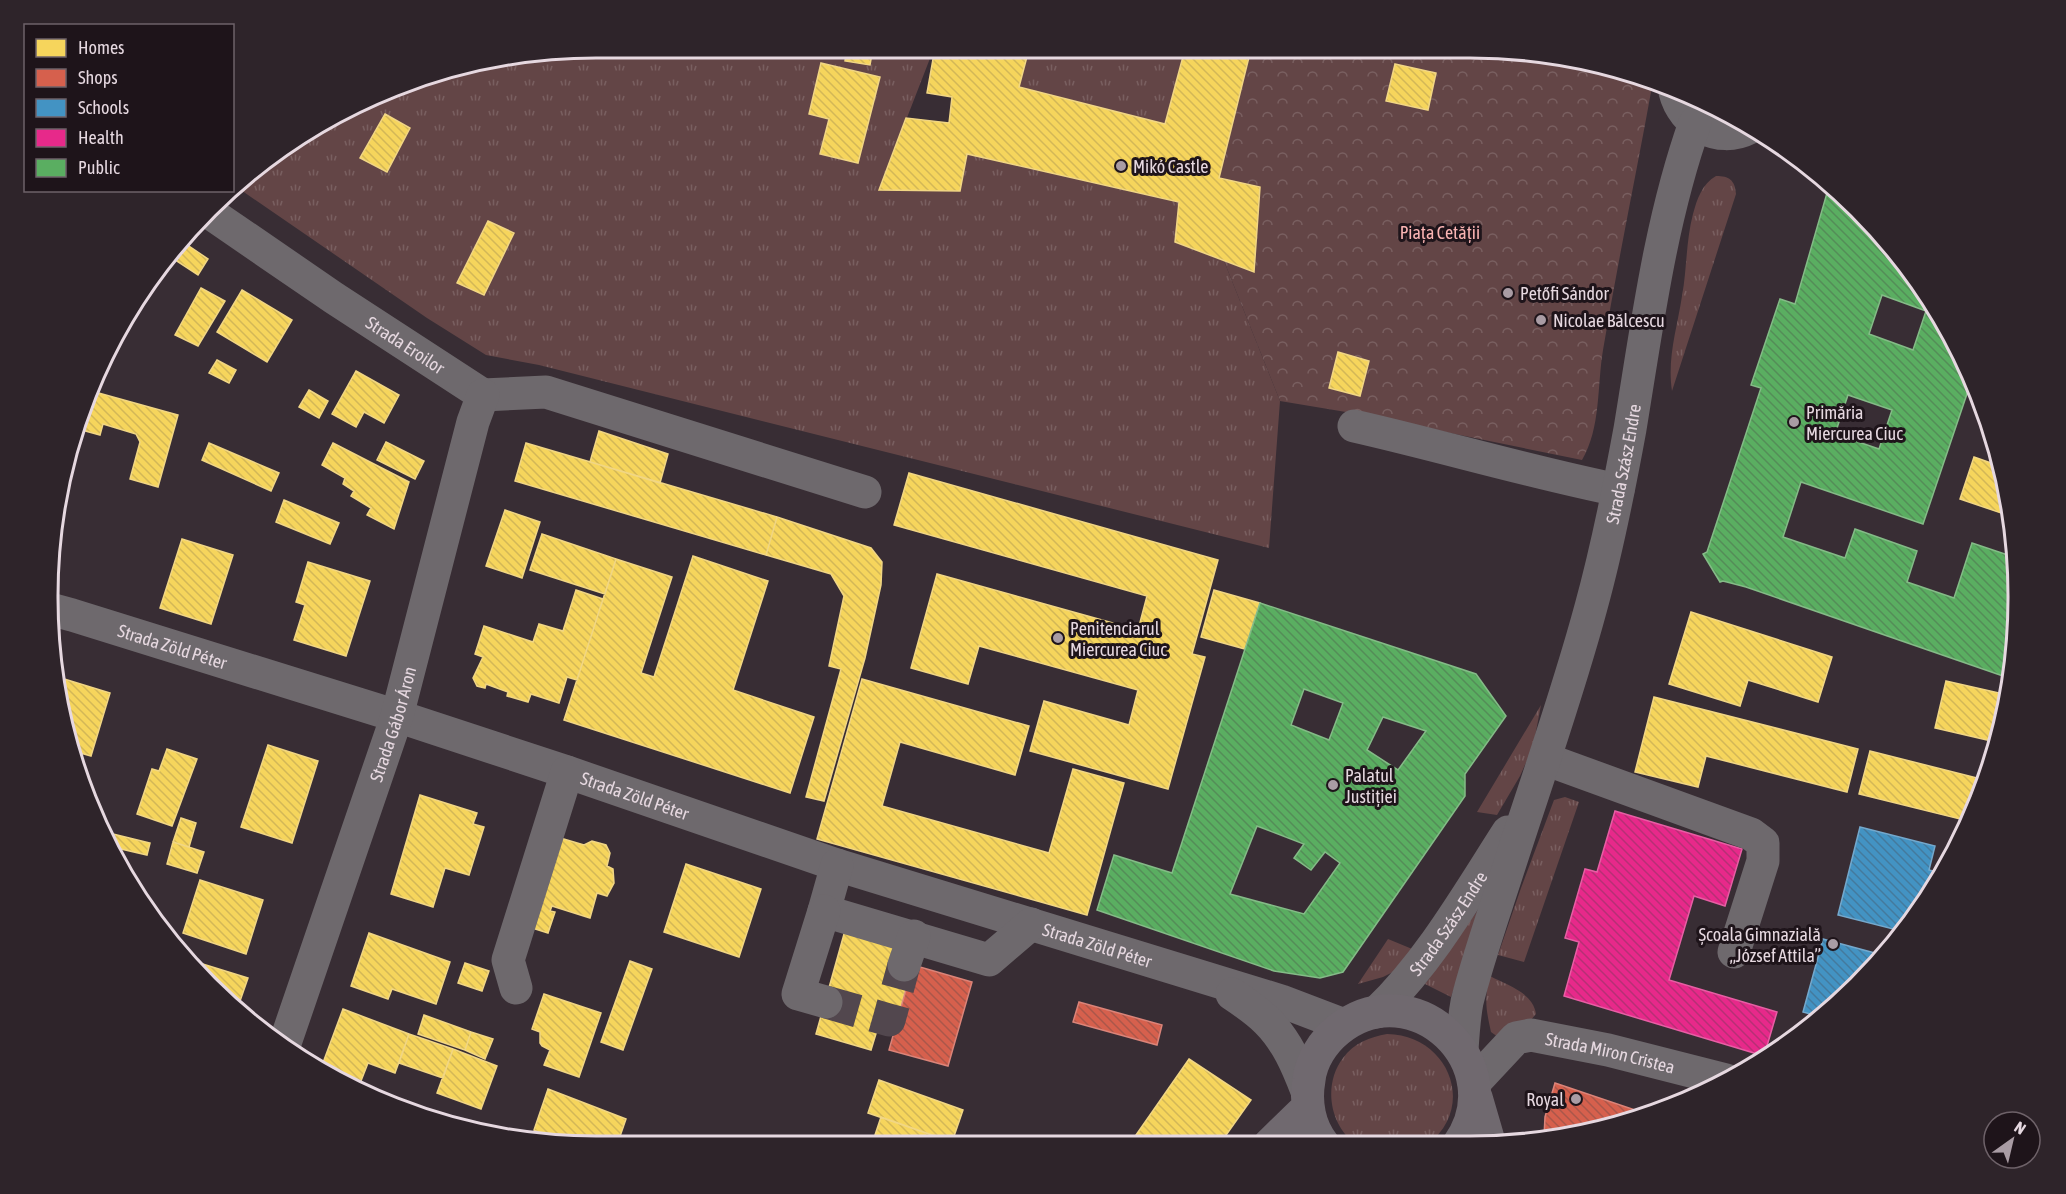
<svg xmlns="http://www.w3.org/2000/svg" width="2066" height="1194" font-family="'Asap Condensed',sans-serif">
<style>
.grass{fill:url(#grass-tufts)}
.park{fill:url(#park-crowns)}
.homes{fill:url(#homes-back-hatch);stroke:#f1d684;stroke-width:1.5}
.shops{fill:url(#shops-back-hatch);stroke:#db8479;stroke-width:1.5}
.schools{fill:url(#schools-back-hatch);stroke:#74a8cc;stroke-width:1.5}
.health{fill:url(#health-back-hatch);stroke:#e75ea4;stroke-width:1.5}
.public{fill:url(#public-back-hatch);stroke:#84bb87;stroke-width:1.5;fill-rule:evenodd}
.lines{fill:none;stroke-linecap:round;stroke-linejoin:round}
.minor-tunnel{stroke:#52474e;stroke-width:33;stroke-dasharray:33 16;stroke-linecap:butt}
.minor{stroke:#6e696d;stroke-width:33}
.major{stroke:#70696f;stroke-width:33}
.poi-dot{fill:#a99ca4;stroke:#1e141a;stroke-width:2}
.labels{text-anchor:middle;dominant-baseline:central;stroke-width:6;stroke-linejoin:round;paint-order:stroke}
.poi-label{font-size:18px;fill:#e6d8e0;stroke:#1e141a;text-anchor:start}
.park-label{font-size:18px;fill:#fab4b3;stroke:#1e141a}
.street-label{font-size:18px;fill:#e6d8e0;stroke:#1e141a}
.rim{fill:none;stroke:#e6d8e0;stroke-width:3}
</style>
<defs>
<pattern id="grass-tufts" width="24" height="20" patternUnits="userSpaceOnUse" patternTransform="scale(1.5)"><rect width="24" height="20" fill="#634546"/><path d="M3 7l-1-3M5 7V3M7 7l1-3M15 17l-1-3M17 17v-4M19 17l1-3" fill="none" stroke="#795f60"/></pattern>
<pattern id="park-crowns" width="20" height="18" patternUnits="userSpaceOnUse" patternTransform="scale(1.5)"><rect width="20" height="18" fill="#634546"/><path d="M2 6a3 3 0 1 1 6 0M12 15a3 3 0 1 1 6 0" fill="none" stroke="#795f60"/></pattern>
<pattern id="homes-back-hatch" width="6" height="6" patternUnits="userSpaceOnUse" patternTransform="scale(1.5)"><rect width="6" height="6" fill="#f6d55c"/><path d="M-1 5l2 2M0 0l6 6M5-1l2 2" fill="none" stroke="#d3b757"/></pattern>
<pattern id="shops-back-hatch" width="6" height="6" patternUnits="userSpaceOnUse" patternTransform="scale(1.5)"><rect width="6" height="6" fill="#d6604d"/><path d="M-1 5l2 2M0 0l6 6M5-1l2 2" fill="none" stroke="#aa574a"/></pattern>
<pattern id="schools-back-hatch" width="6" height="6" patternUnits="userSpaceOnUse" patternTransform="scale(1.5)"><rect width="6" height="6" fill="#4393c3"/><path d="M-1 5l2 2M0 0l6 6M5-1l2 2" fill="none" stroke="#447a9d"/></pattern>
<pattern id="health-back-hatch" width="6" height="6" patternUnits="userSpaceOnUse" patternTransform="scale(1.5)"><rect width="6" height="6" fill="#e7298a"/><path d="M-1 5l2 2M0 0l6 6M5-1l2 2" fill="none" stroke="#b63075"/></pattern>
<pattern id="public-back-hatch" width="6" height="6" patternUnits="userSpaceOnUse" patternTransform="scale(1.5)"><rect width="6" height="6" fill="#5aae61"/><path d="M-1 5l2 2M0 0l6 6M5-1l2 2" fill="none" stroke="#548d58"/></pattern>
</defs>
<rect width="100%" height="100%" fill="#382d34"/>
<path class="grass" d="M597,48H934L879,190L960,191L967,154L1179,202L1175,242L1224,261L1280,401L1269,548L539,365L486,355L427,318L238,188L263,161L421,77Z
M1029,49H1185L1165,124L1019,87Z
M1716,176C1729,176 1735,180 1736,194L1672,391C1667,358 1677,329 1682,296C1687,269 1686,240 1693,214C1697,199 1702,184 1716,176Z
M1541,705L1533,747L1520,776L1497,815L1477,812Z
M1565,797L1579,802L1524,962L1498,955L1521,888L1554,800Z
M1483,903L1451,997L1425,984Z
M1388,939L1417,951L1399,969L1383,977L1358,984Z
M1490,976C1506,985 1533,992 1536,1014L1530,1021L1498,1037L1491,1032C1486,1009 1484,999 1490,976Z
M1387,1034C1448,1035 1478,1106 1427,1145H1357C1329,1126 1323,1084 1343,1058C1354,1043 1370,1037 1387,1034Z"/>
<path class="park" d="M1251,49H1505L1645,77L1653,81C1637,171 1618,260 1603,350C1597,386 1601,428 1582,460L1352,413L1280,401L1224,261L1254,272L1260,188L1219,178Z"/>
<path class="homes" d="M847,48H873L870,65L845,61Z
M935,48H950L959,51V48L1029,49L1019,87L1165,124L1185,49H1251L1219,178L1260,187L1254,272L1175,242L1179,202L967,154L960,191L879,190L906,118L949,123L952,97L927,93Z
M821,63L880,77L858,163L820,154L829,119L809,114Z
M1395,64L1436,73L1428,110L1386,101Z
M385,114L410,128L387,172L360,158Z
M488,221L514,233L484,295L457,283Z
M186,244L208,259L198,275L172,258Z
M201,288L225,301L198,346L175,335Z
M242,290L292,320L267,362L217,332Z
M1338,352L1369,361L1360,396L1329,388Z
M217,360L236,370L229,383L209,373Z
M356,371L399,395L384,423L364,412L356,427L332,414Z
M309,390L328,401L319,418L299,407Z
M95,392L178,415L158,487L130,479L140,442L136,434L103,424L100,435L78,429Z
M599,431L668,454L660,483L590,462Z
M386,442L424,461L415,479L377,460Z
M209,443L279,473L271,491L202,460Z
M333,443L409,482L394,529L367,515L371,508L351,496L354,491L343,484L345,478L322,465Z
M526,443L777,517L766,555L515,481Z
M1974,457L2000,466L2007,490L2010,516L1960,499Z
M909,473L1218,560L1192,654L1205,657L1168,789L1030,751L1044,701L1129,725L1138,690L979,646L968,684L911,668L937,574L1138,630L1147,596L894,525Z
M284,500L339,523L330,544L276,522Z
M505,510L540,522L522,578L486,566Z
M777,517L871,548L882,562L881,585L865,658L824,801L806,797L841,669L829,666L844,596L831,574L766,555Z
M542,534L616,559L605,594L530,570Z
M182,539L233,555L211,624L160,608Z
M693,556L768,581L733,690L814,717L790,793L564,720L616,559L672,577L641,673L654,677Z
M308,562L370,581L346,656L294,640L305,605L296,602Z
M576,590L603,599L577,680L567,677L559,703L531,694L528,702L507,696L508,692L486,684L485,688L477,686L473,678L483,657L475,654L484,626L533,642L539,624L563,631Z
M1214,590L1260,603L1245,649L1201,637Z
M1691,612L1832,657L1818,702L1748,680L1740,706L1669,684Z
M61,678L110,693L91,756L73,751L67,714L69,708L66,707Z
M862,679L1029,726L1015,775L900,742L882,806L1049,853L1073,769L1124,783L1087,915L817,839Z
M1946,681L2008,695L1996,742L1935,728Z
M1654,697L1858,749L1847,792L1706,756L1698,787L1635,772Z
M268,745L318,761L292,843L241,827Z
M167,749L197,759L172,826L137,814L152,769L159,771Z
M1870,751L1985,780L1976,807L1968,821L1859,794Z
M420,795L477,813L473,824L484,827L469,875L445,868L433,907L391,894Z
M181,818L196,823L189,847L173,842Z
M113,834L150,843L147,855L117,848L112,838Z
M557,837L584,845L592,841L606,845L610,853L607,866L613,869L614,883L607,896L597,893L590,918L552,906L550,911L555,912L548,933L529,927Z
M173,842L204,852L197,873L167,864Z
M686,864L761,889L739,957L664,932Z
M200,880L263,900L246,954L183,933Z
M846,927L902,943L912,967L894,1031L878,1027L871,1050L816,1034Z
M369,933L450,962L436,1004L392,989L388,999L351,986Z
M193,961L248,978L239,1004Z
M630,961L652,969L623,1050L601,1042Z
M465,963L489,971L482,991L458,983Z
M544,994L601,1013L579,1077L544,1065L550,1050L542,1046L540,1043V1032L532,1029Z
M343,1009L409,1034L395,1073L368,1063L359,1086L321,1068Z
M424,1015L471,1032L465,1050L418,1034Z
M471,1032L493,1039L485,1059L465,1050Z
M409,1034L453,1049L443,1078L399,1063Z
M453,1049L497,1066L481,1109L437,1093Z
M1189,1059L1251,1100L1219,1145H1129Z
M879,1080L963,1110L952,1142L868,1113Z
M548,1089L626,1119L617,1145H561L558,1140L534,1130Z
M881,1117L952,1142L951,1145H850L853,1137L872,1144Z"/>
<path class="shops" d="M913,965L972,982L948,1066L889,1050Z
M1079,1002L1162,1025L1157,1045L1073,1022Z
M1555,1083L1650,1115L1544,1137L1545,1117Z"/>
<path class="schools" d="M1860,827L1935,846L1929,870L1941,873L1926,902L1901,931L1838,915Z
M1823,939L1882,955L1857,985L1813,1019L1814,1015L1803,1012Z"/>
<path class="health" d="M1615,811L1742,849L1725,906L1694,896L1669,980L1777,1012L1764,1056L1564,996L1579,942L1565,938L1585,869L1597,872Z"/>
<path class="public" d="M1829,186L1857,209L1925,292L1972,379L1923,524L1801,482L1783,537L1845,558L1855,529L1917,551L1907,582L1954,598L1972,543L2014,557L2018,597L2013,644L2003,676L1746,587L1723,581L1720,582L1703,554L1707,552L1761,388L1751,385L1780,299L1795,304ZM1882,295L1926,311L1913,350L1869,334ZM1848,395L1892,410L1879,449L1835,434Z
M1260,603L1476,674L1506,716L1465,774V796L1343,972L1320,978L1274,971L1097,910L1114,855L1172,873ZM1304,689L1343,703L1329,740L1291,725ZM1383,717L1426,731L1398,770L1367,750ZM1257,826L1304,844L1294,858L1311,870L1325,852L1340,863L1304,914L1230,894Z"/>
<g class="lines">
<path class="minor-tunnel" d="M826,1002L889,1020L904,965"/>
<g class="minor">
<path d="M1675,92C1683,124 1718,144 1749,128"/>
<path id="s1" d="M213,215L334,298L483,395L546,392L865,492"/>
<path d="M1354,426C1442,446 1529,472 1618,490"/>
<path id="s2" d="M50,609L72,615L397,716L567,772L837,865L1281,1001L1344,1025"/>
<path d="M1545,759L1751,834L1763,843V861L1734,952"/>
<path d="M837,865L824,911L989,960L1031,924"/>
<path d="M824,911L798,994L826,1002"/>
<path d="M904,965L914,936"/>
<path d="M516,988L508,960L567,772"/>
<path d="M1232,994C1244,1002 1257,1011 1267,1021C1287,1041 1297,1065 1307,1091"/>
<path id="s3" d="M1377,1012C1430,961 1468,894 1508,832"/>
<path id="s4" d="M284,1046L397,716L473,422L483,395"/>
<path id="s5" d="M1462,1050C1463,1034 1464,1018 1467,1002C1477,962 1491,922 1504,882C1533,791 1566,700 1591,607C1607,549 1619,489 1630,429C1647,326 1660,222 1695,123"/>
<path id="s6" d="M1474,1083L1516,1038L1531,1035L1608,1050L1726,1080"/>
</g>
<path class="major" d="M1476,1097L1490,1145
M1269,1145L1308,1107
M1324,1145C1309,1127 1305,1102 1309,1080C1311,1061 1323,1042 1338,1030C1413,969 1515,1065 1458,1145"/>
</g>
<g class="poi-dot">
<circle cx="1121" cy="166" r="6"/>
<circle cx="1508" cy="293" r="6"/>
<circle cx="1541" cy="320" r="6"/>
<circle cx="1794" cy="422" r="6"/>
<circle cx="1058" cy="638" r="6"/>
<circle cx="1333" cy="785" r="6"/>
<circle cx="1833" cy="944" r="6"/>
<circle cx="1576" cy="1099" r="6"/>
</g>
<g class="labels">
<g class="poi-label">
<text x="1133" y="166">Mikó Castle</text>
<text x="1520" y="293">Petőfi Sándor</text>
<text x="1553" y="320">Nicolae Bălcescu</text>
<text x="1806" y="412">Primăria<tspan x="1806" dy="21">Miercurea Ciuc</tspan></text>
<text x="1070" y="628">Penitenciarul<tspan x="1070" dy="21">Miercurea Ciuc</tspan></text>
<text x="1345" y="775">Palatul<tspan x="1345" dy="21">Justiției</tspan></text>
<text x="1821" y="934" text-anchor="end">Școala Gimnazială<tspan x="1821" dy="21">„József Attila”</tspan></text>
<text x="1564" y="1099" text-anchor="end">Royal</text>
</g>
<g class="park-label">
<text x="1440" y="232">Piața Cetății</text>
</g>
<g class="street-label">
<text stroke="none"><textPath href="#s1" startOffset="232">Strada Eroilor</textPath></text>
<text stroke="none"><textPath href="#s5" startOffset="609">Strada Szász Endre</textPath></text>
<text stroke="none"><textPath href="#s2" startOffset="128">Strada Zöld Péter</textPath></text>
<text stroke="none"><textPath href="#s4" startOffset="340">Strada Gábor Áron</textPath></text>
<text stroke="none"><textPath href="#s2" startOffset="614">Strada Zöld Péter</textPath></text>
<text stroke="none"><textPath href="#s3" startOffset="114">Strada Szász Endre</textPath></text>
<text stroke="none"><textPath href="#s2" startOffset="1100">Strada Zöld Péter</textPath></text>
<text stroke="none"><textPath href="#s6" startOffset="158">Strada Miron Cristea</textPath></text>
</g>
</g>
<path d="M0 0H2066V1194H0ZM596 58H1470A538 538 0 0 1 2008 596V598A538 538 0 0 1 1470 1136H596A538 538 0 0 1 58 598V596A538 538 0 0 1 596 58Z" fill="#2e242a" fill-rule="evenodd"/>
<path class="rim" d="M596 58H1470A538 538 0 0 1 2008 596V598A538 538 0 0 1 1470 1136H596A538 538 0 0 1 58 598V596A538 538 0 0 1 596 58Z"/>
<rect x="24" y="24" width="210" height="168" fill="#1e141a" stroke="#6e6269" stroke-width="1.5"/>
<rect x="36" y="39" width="30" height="18" fill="#f6d55c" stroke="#6e6269" stroke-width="1.5"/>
<text x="78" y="54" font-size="18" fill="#e6d8e0">Homes</text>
<rect x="36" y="69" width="30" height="18" fill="#d6604d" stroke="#6e6269" stroke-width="1.5"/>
<text x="78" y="84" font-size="18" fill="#e6d8e0">Shops</text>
<rect x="36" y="99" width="30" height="18" fill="#4393c3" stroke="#6e6269" stroke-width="1.5"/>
<text x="78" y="114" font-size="18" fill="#e6d8e0">Schools</text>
<rect x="36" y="129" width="30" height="18" fill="#e7298a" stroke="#6e6269" stroke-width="1.5"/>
<text x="78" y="144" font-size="18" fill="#e6d8e0">Health</text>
<rect x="36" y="159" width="30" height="18" fill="#5aae61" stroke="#6e6269" stroke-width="1.5"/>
<text x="78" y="174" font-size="18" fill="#e6d8e0">Public</text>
<g transform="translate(2012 1140) rotate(34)"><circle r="28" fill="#1e141a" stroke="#6e6269" stroke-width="1.5"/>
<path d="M0-4.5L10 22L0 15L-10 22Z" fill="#a99ca4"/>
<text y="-9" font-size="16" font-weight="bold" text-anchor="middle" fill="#e6d8e0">N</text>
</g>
</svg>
